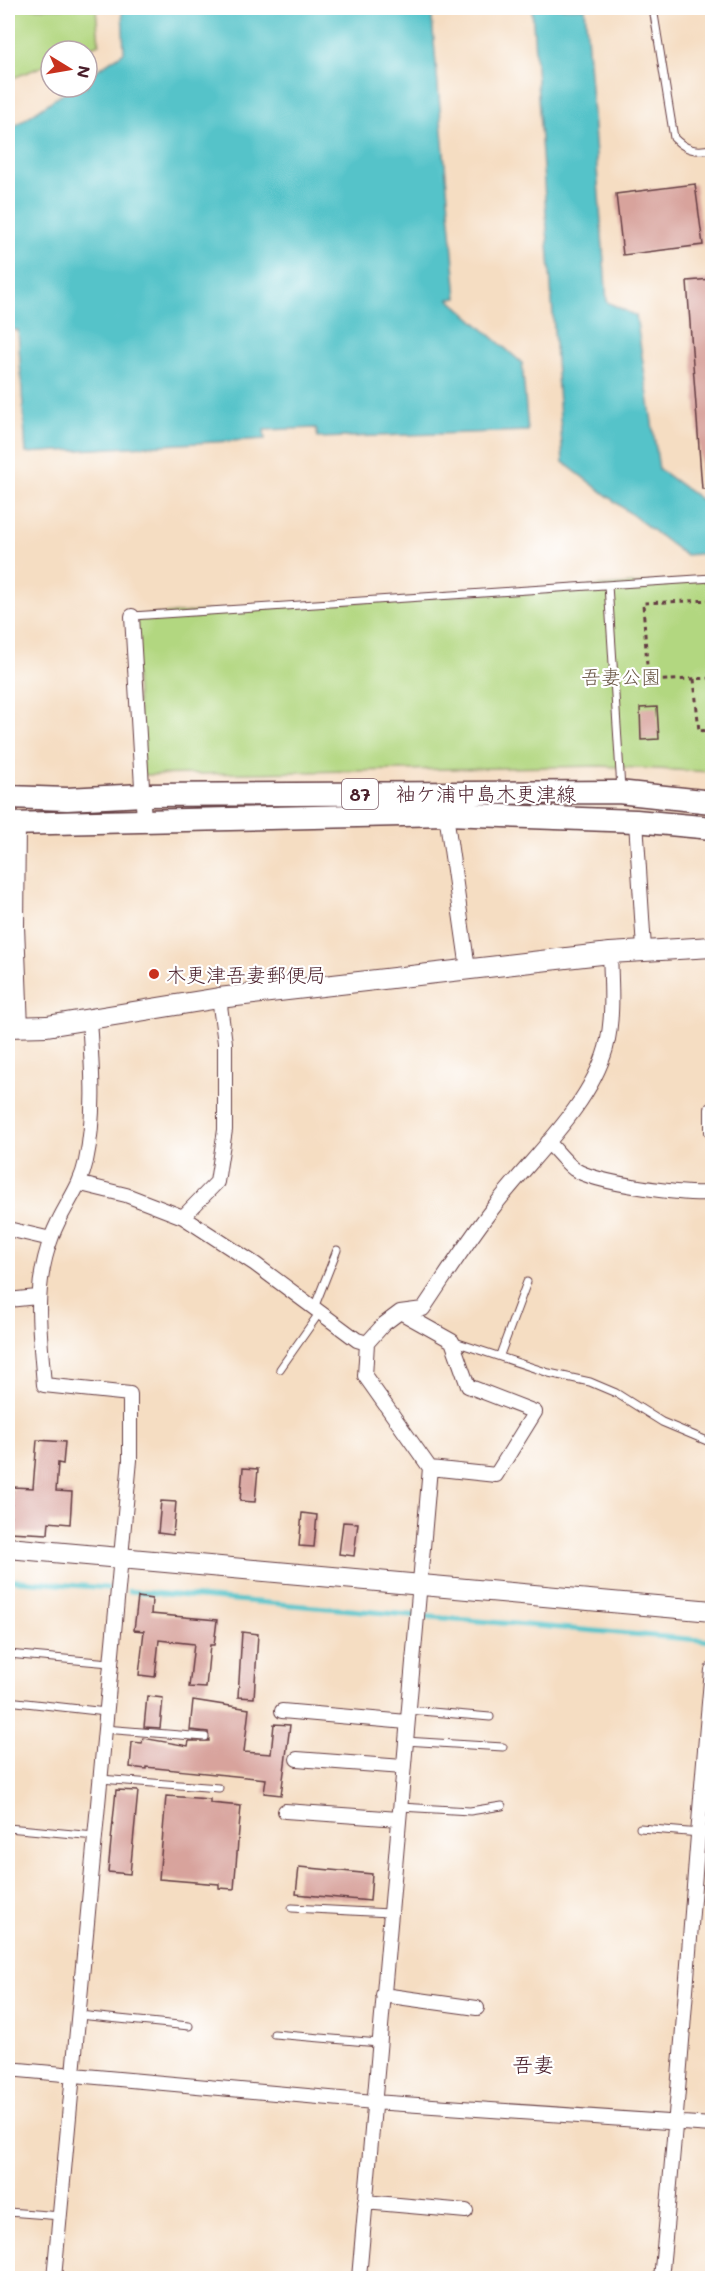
<svg xmlns="http://www.w3.org/2000/svg" width="720" height="2286" font-family="Mali,'Klee One',sans-serif">
<style>
.green{fill:#b2d780;stroke:#7e7b56;stroke-width:1.5}
.water{fill:#55c3c9;stroke:#50717a;stroke-width:1.5}
.lines{fill:none;stroke-linecap:round;stroke-linejoin:round}
.stream{stroke:#55c3c9;stroke-width:5}
.building{fill:#d8a39c}
.lane-casing{stroke:#643c42;stroke-width:9}
.street-casing{stroke:#643c42;stroke-width:16}
.secondary-casing{stroke:#643c42;stroke-width:22}
.primary-casing{stroke:#643c42;stroke-width:25}
.path{stroke:#643c42;stroke-width:3;stroke-dasharray:4.5 4.5;stroke-linecap:butt}
.lane{stroke:#fff;stroke-width:7}
.street{stroke:#fff;stroke-width:14}
.secondary{stroke:#fff;stroke-width:20}
.primary{stroke:#fff;stroke-width:22}
.poi-dot{fill:#c8321e;stroke:#fff;stroke-width:2}
.labels{text-anchor:middle;dominant-baseline:central;stroke-width:4.5;stroke-linejoin:round;paint-order:stroke}
.shield{fill:#fff;stroke:#80626b;stroke-width:1.5}
.shield-label{font-size:18px;font-weight:bold;fill:#4a1f2b}
.park-label{font-size:20px;fill:#695644;stroke:#fff}
.street-label{font-size:20px;fill:#4a1f2b;stroke:#fff}
.poi-label{font-size:20px;fill:#4a1f2b;stroke:#fff;text-anchor:start}
.neighbourhood-label{font-size:21px;fill:#4a1f2b;stroke:#fff}
</style>
<rect width="100%" height="100%" fill="#fff"/>
<filter id="ink" filterUnits="userSpaceOnUse"><feTurbulence type="fractalNoise" baseFrequency=".0167" numOctaves="2"/><feDisplacementMap in="SourceGraphic" scale="12" xChannelSelector="R" yChannelSelector="G"/><feConvolveMatrix kernelMatrix="1 2 1 2 8 2 1 2 1" color-interpolation-filters="sRGB"/></filter>
<filter id="wash" filterUnits="userSpaceOnUse"><feTurbulence type="fractalNoise" baseFrequency=".008" numOctaves="4" result="noise"/><feDisplacementMap in="SourceGraphic" scale="24" xChannelSelector="R" yChannelSelector="G"/><feGaussianBlur stdDeviation="1.35" result="paint"/><feColorMatrix in="noise" values="0 0 0 0 0 0 0 0 0 0 0 0 0 0 0 0 0 1.4 0 .05"/><feComposite in="paint" operator="in"/></filter>
<g filter="url(#wash)">
<rect width="100%" height="100%" fill="#f5ddc2"/>
<path class="green" d="M8,8H96L99,44L81,51H51V63L8,80Z
M712,579V772L600,766L142,775L132,616Z"/>
<path class="water" d="M122,8H431L457,298L449,299L522,363L528,431L318,438L316,428L264,430L265,439L26,453L18,330H8V131L72,87H87V77L124,52Z
M532,8H585L607,302L636,316L659,469L712,508V553L685,555L563,462Z"/>
<g class="lines">
<path class="stream" d="M8,1580L108,1588
M129,1591L712,1641"/>
</g>
<g id="blocks">
<path class="building" d="M695,184L703,245L623,255L616,194Z
M712,279V489H702L687,281Z
M657,707L659,739L641,740L640,708Z
M37,1440L65,1442L63,1464L58,1463L56,1491L72,1492L70,1524L49,1522L48,1534L9,1532L13,1487L33,1488Z
M243,1468L258,1469L255,1502L240,1501Z
M161,1501L176,1502L173,1535L158,1533Z
M302,1513L317,1515L314,1547L299,1546Z
M343,1522L358,1523L354,1556L339,1554Z
M138,1597L152,1599L151,1614L217,1620L214,1645H210L206,1688L189,1687L194,1644L159,1640L155,1677L139,1675L144,1631L134,1630Z
M242,1632L258,1634L254,1698L238,1697Z
M147,1696L163,1698L160,1728L144,1727Z
M193,1700L249,1709L244,1752L271,1754L274,1724L290,1725L281,1795L264,1793L266,1779L146,1767V1769L130,1767L132,1742L142,1743L143,1738L188,1746L189,1741H209L208,1732L190,1730Z
M116,1790L138,1791L130,1874L108,1872Z
M166,1796L210,1799V1803L241,1806L234,1889L219,1888V1884L159,1879Z
M299,1867L372,1874L370,1901L296,1894Z"/>
</g>
</g>
<g filter="url(#ink)">
<use href="#blocks" fill-opacity="0" stroke="#643c42" stroke-width="1.5"/>
<g class="lines">
<defs>
<path id="lane" d="M653,8L674,138C686,150 695,152 712,149
M608,585L621,789
M132,616L712,578
M314,1308L337,1250
M452,1341L549,1373L590,1382L616,1393L662,1422L712,1443
M500,1355L527,1282
M280,1369L320,1312
M8,1654L110,1663
M8,1701L106,1712
M409,1710L490,1717
M104,1729L205,1737
M405,1741L503,1747
M100,1779L219,1788
M400,1807L470,1811L502,1806
M8,1828L95,1836
M640,1828L712,1834
M292,1908L390,1913
M79,2015L189,2026
M274,2034L379,2043
M8,2212L61,2216"/>
<path id="street" d="M132,616L144,821
M446,814L468,969
M636,821L644,949
M18,824L17,926L21,1028
M712,1109V1132
M548,1142C556,1150 565,1162 574,1169C597,1184 685,1195 712,1193
M81,1184L126,1195L183,1217L255,1264L357,1340L367,1343
M183,1217L217,1182L225,1130V1043L219,998
M8,1229L51,1239
M8,1300L37,1297
M400,1312L452,1341L468,1386L535,1412L496,1475L430,1468
M282,1711L407,1722
M297,1759L403,1767
M285,1811L399,1819
M383,1995L477,2008
M8,2069L374,2102L712,2125
M365,2202L466,2211
M54,2278L130,1460V1394L44,1385C40,1331 32,1289 52,1236C62,1208 80,1190 86,1161C96,1115 92,1066 89,1019
M359,2278L430,1468L365,1376L367,1343L384,1324L400,1312L423,1309C446,1275 468,1240 493,1208C530,1159 589,1108 606,1048C614,1018 611,983 610,953
M661,2278C682,2076 693,1873 712,1670"/>
<path id="secondary" d="M8,1027L47,1026L219,998L610,953L712,947
M8,1548L712,1611"/>
<path id="primary" d="M8,797L67,799L143,795L618,792L712,802
M8,824L446,814L636,821L712,828"/>
</defs>
<use href="#lane" class="lane-casing"/>
<use href="#street" class="street-casing"/>
<use href="#secondary" class="secondary-casing"/>
<use href="#primary" class="primary-casing"/>
<path class="path" d="M712,600L643,603L648,681L712,678
M694,679L699,731L712,730"/>
<use href="#lane" class="lane"/>
<use href="#street" class="street"/>
<use href="#secondary" class="secondary"/>
<use href="#primary" class="primary"/>
</g>
</g>
<circle class="poi-dot" cx="154" cy="974" r="6"/>
<g class="labels">
<rect class="shield" x="342" y="779" width="36" height="30" rx="4.5"/>
<g class="shield-label">
<text x="360" y="794">87</text>
</g>
<g class="park-label">
<text x="621" y="676">吾妻公園</text>
</g>
<g class="street-label">
<text x="486" y="793">袖ケ浦中島木更津線</text>
</g>
<g class="poi-label">
<text x="166" y="974">木更津吾妻郵便局</text>
</g>
<g class="neighbourhood-label">
<text x="533" y="2063">吾妻</text>
</g>
</g>
<rect width="720" height="2286" fill="none" stroke="#fff" stroke-width="30"/>
<g transform="translate(69 69) rotate(101)"><circle r="28" fill="#ffffff" stroke="#b7a5aa" stroke-width="1.5"/>
<path d="M0-4.5L10 22L0 15L-10 22Z" fill="#c8321e"/>
<text y="-9" font-size="16" font-weight="bold" text-anchor="middle" fill="#4a1f2b">N</text>
</g>
</svg>
